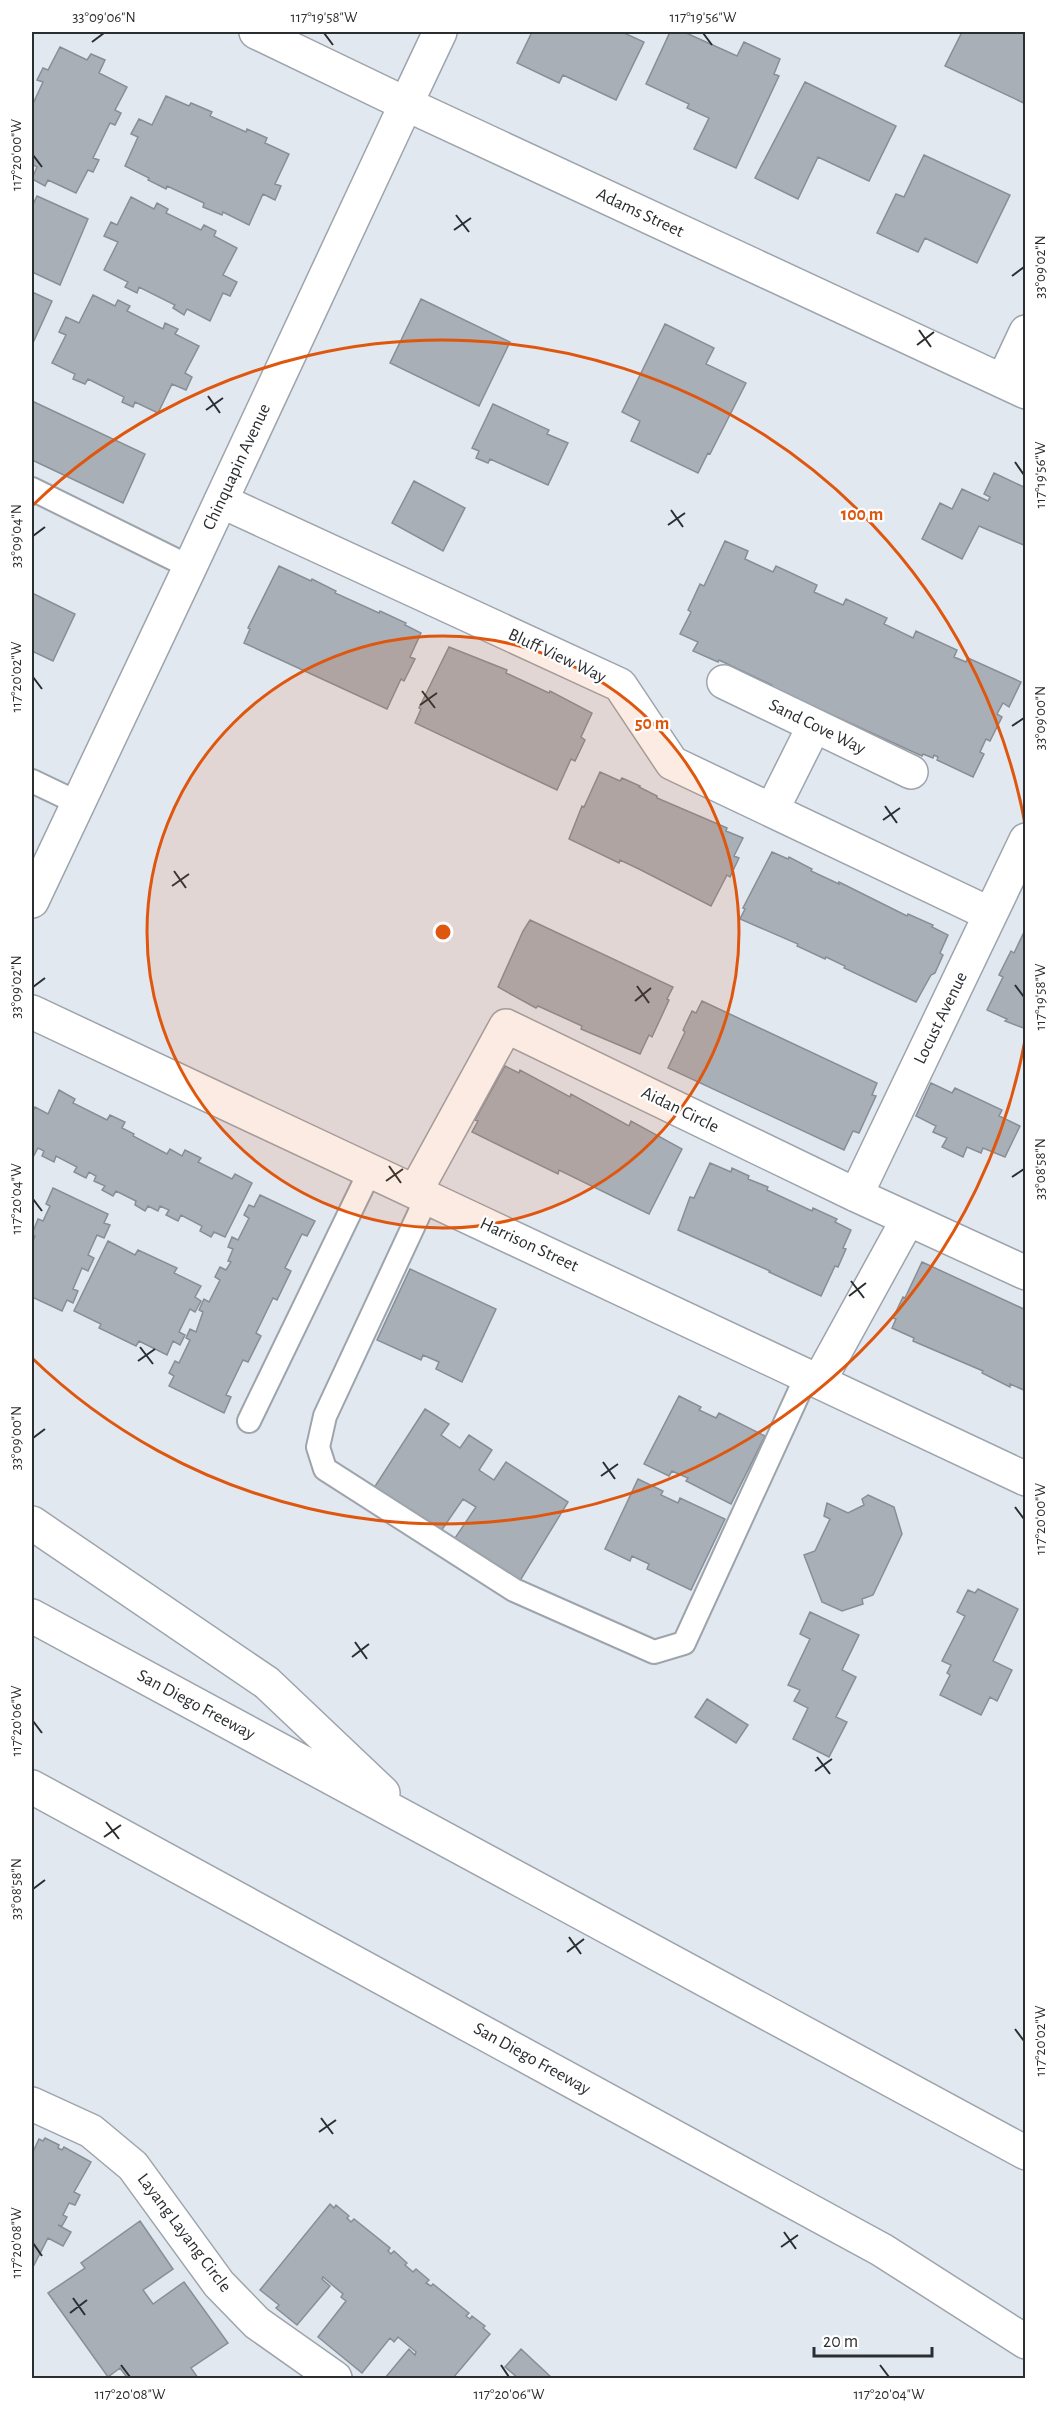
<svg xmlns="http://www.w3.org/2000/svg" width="1057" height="2410" font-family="'Alegreya Sans',sans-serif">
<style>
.building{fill:#a9afb6;stroke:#888e95;stroke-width:1.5}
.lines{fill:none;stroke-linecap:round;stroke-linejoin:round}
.service-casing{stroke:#9ea4ac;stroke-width:26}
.minor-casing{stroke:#9ea4ac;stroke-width:36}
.tertiary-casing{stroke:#9ea4ac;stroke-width:36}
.motorway-casing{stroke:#9ea4ac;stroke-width:36}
.service{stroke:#fff;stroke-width:22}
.minor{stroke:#fff;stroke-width:33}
.tertiary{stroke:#fff;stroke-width:33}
.motorway{stroke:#fff;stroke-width:33}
.ticks{fill:none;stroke:#2b2e31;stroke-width:2}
.ring{fill:none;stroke:#df570e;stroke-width:3}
.labels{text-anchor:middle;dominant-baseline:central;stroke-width:4.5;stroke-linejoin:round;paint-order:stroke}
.street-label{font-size:18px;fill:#2b2e31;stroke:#fff}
.centre{fill:#df570e;stroke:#fff;stroke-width:3}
.ring-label{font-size:18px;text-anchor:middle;font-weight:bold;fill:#df570e;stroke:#fff;stroke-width:4.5;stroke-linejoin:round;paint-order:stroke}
.neatline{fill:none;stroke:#2b2e31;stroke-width:2}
.ticks-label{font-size:15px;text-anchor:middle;fill:#2b2e31}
</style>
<rect width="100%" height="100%" fill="#e2e8f0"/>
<path class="building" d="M532,32H622L644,42L616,100L563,75L559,83L517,63Z
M670,32H684L737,56L744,42L780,59L774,74L779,76L736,168L694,149L709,118L687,108L689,104L646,84Z
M962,32H1026V104L945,66Z
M60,47L87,60L91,54L105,60L99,73L127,87L115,110L121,113L115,125L110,123L93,158L99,160L93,172L88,170L76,193L48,180L45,186L32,179L37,167L32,164V106L43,82L37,80L43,68L48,70Z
M805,82L896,126L869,181L818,157L798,199L755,178Z
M166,96L189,106L191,103L212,112L210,116L246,132L247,129L267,138L265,143L289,154L275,184L281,186L275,200L263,194L249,225L223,212L222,215L203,207L204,203L167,186L166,189L148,180L149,178L125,166L138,137L131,134L139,119L152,125Z
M924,155L1010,195L977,263L925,238L918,252L877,233L896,194L904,197Z
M37,196L88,219L60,285L32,272V207Z
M131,197L154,209L157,203L168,209L166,213L201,230L204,225L216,231L214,236L237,248L223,275L237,282L230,296L223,293L210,321L187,309L184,315L173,308L175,305L139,287L137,293L125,287L128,282L104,270L118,242L104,236L111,222L117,225Z
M32,292L52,301L32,345Z
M93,295L115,306L118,300L130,306L127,311L163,329L165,323L178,329L175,334L199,346L185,373L192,377L186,390L172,384L158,413L135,402L133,407L122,402L124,397L88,379L85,384L73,379L75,374L52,363L66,335L59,332L66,317L79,323Z
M421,299L510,342L479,406L390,363Z
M665,324L714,348L706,364L746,383L710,454L708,453L698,473L631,441L640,421L622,412Z
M32,401L145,454L123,503L32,460Z
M493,404L549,430L547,434L568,443L548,485L490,459L488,463L476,458L479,451L472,448Z
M994,473L1026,488V546L979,526L962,559L922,539L940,503L952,509L962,489L988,501L990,497L984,494Z
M414,481L465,508L443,551L392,523Z
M725,541L748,551L745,559L773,572L776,566L817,585L814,592L843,605L846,599L887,618L884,624L913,638L916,631L957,650L954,657L966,662L968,658L1021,682L1009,707L1003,703L997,714L1002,717L990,741L986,739L980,752L984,754L973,777L937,760L938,757L934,755L933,758L923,754L922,756L771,687L772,685L719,660L718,662L693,651L698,642L680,634L691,612L688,610L700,584L704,586Z
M279,566L311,581L312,579L336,591L335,593L379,613L380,611L406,623L405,625L421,633L410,657L415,659L404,681L401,679L387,709L244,643L250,629L248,628Z
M32,593L75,614L53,661L32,651Z
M449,647L507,670L506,673L549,693L550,691L592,713L581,737L585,740L575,761L571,759L557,790L415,723L421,709L419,708Z
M600,772L620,781L622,778L640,786L639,787L657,796V798L727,828L726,831L743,838L734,856L739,858L730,877L727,875L711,906L639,869L620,860L619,863L569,839L582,806L584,807Z
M772,852L788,859L789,857L812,869L811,871L839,884V882L907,916L908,914L933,925L932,927L948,935L940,953L943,955L935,973L931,975L916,1002L844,968L845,966L826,957L825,959L797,946L798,944L740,919L745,909L743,908Z
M530,920L673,987L667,999L669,1000L652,1037L649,1035L640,1054L581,1029L582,1026L538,1006L536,1008L498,987L523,931Z
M1026,928V1029L1005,1021L1007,1019L987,1010L1003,977L999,975L1011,951L1014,953Z
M702,1001L877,1083L872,1095L876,1096L859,1133L853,1131L844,1150L668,1068L685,1032L683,1030L692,1011L696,1013Z
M505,1066L519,1073L520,1070L570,1097L571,1094L629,1126L631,1121L682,1149L649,1214L559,1170L558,1174L472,1132L478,1121L475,1120Z
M931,1083L952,1093L955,1088L1002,1110L999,1116L1020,1126L1005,1157L983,1148L981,1153L967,1147L963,1157L942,1147L947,1138L933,1132L936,1126L916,1116Z
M59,1090L75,1099L73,1103L107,1120L110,1115L125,1122L122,1128L134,1134L133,1136L167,1154L170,1149L182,1156L185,1150L201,1158L198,1162L232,1179L235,1174L252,1183L225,1237L214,1232L211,1237L200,1231L202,1226L181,1215L178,1221L166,1215L169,1210L160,1206L158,1211L148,1206L145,1211L135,1205L136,1201L116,1191L113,1196L102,1190L105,1186L94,1181L96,1176L89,1172L86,1178L74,1172L77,1167L56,1156L54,1162L42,1156L44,1151L38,1148L32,1159V1112L35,1107L48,1114Z
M710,1163L731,1172L732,1168L749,1176L748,1179L768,1187L767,1190L812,1211L813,1208L837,1219L835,1222L851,1230L843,1248L846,1249L838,1267L835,1266L821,1296L769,1272L770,1271L678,1230L690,1197L694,1198Z
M53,1188L108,1214L104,1223L110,1225L104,1238L97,1235L88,1255L94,1258L88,1271L82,1268L73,1289L78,1291L73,1303L67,1300L62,1311L32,1297V1244L35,1236L32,1234L38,1219L43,1221L50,1206L46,1204Z
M260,1195L315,1221L307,1236L302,1234L285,1268L291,1271L277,1300L273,1298L256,1333L261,1336L248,1362L243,1360L226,1395L231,1397L224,1413L169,1386L174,1376L169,1373L175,1361L179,1363L190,1340L186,1338L190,1329L196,1332L203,1312L199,1310L204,1299L209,1302L220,1280L215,1277L220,1267L226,1270L231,1262L228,1261L233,1249L228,1247L232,1237L238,1240L249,1218L244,1215L249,1205L254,1207Z
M108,1241L135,1255L138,1250L177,1268L174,1273L201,1286L195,1297L201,1301L195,1312L190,1309L179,1332L185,1335L180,1345L173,1341L167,1355L139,1341L136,1346L99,1328L101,1324L74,1311Z
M922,1262L1026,1310V1391L1010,1384V1387L982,1373L983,1371L913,1341L914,1338L892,1328L896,1319L893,1318L903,1297L905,1298Z
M410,1269L496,1309L462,1382L436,1369L439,1362L423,1355L421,1360L377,1340Z
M679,1396L701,1407L699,1410L716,1418L719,1413L765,1436L731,1504L686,1481L688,1478L672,1471L669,1476L644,1464Z
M425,1409L449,1424L441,1435L460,1448L469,1435L492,1450L479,1470L494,1480L506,1462L568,1502L518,1584L453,1541L476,1507L463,1499L439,1534L372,1491Z
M638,1479L663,1491L661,1495L678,1503L680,1498L725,1519L691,1590L647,1569L649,1564L632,1556L630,1561L605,1549Z
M868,1495L894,1507L902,1534L873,1595L862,1599L863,1604L842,1611L822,1602L804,1555L815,1551L830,1519L824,1516L827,1503L848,1513L864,1505L862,1499Z
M978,1589L1018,1609L993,1661L1012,1670L997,1701L990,1697L981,1715L940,1695L950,1675L947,1673L951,1665L942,1661L965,1616L957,1612L968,1590L975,1593Z
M810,1612L859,1635L842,1670L856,1677L836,1717L847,1722L829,1757L793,1739L808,1708L794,1701L800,1690L788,1685L810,1639L800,1634Z
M707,1699L748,1725L736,1743L695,1717Z
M45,2138L59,2145L58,2148L62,2150L64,2147L91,2162L74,2192L80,2195L75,2205L69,2203L63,2215L67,2217L62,2226L58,2225L71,2232L63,2246L48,2238L34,2265L32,2263V2154L39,2139L43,2141Z
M330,2204L334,2208L336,2205L349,2216L347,2218L351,2222L354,2219L390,2248L388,2251L391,2254L394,2251L407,2263L405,2265L413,2272L416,2269L429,2280L426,2283L431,2286L433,2284L469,2313L466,2316L470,2319L472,2316L485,2326L483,2328L490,2334L453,2378H385L409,2349L415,2355L416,2352L398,2337L394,2342L390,2338L362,2373L318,2337L346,2301L341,2297L343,2294L323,2277L322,2279L330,2286L297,2325L276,2308L279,2305L260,2290Z
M140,2221L173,2269L143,2290L153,2304L184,2282L228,2343L191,2368L198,2378H122L126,2376L120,2368L108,2377L48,2293L85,2268L81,2263Z
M521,2349L552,2378H518L505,2367Z"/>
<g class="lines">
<defs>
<path id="service" d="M32,489L190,567
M32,781L78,803
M427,1197L325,1416L318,1447L325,1469L514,1590L654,1652L684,1643L807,1375
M249,1421L370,1171"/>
<path id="minor" d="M406,104L440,32
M1003,381L1026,332
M221,501L620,685L672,763L990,914
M724,682L911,772
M772,810L814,726
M32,1012L1026,1479
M415,1192L506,1026L856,1195L1026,1273
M856,1195L1026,840
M819,1381L908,1219
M32,2104L91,2131L133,2166L219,2284L257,2323L335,2378"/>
<path id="tertiary" d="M256,32L406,104L1026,392
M32,901L190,567L406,104"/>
<path id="motorway" d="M32,1523L267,1683L383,1793
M32,1616L1026,2153
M32,1787L882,2250L1026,2342"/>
</defs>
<use href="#service" class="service-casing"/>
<use href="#minor" class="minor-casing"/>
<use href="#tertiary" class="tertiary-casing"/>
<use href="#motorway" class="motorway-casing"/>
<use href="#service" class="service"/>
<use href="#minor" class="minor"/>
<use href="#tertiary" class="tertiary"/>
<use href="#motorway" class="motorway"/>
</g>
<path class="ticks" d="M324,33L333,45M703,33L712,45M92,42L104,33M33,155L42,167M456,215L469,232M454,230L471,218M1012,276L1024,267M919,330L931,347M917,345L934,332M208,396L220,413M206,410L223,398M1015,462L1024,475M671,510L683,527M668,525L685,513M33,536L45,527M33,677L42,689M422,691L435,708M420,705L437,693M1012,726L1024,718M885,806L897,823M883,820L900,808M174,871L186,888M172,886L189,874M1015,985L1024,997M637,986L649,1003M33,987L45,978M635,1001L651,988M389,1166L401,1183M1012,1177L1024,1169M386,1181L403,1169M33,1199L42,1211M851,1281L864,1298M849,1296L866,1283M140,1347L153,1364M138,1361L155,1349M33,1438L45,1429M603,1462L615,1479M601,1476L618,1464M1015,1507L1024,1519M355,1642L367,1659M352,1657L369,1644M33,1721L42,1733M817,1757L830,1774M815,1771L832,1759M106,1822L119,1839M104,1837L121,1825M33,1889L45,1880M569,1937L581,1954M567,1952L584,1939M1015,2029L1024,2041M321,2118L333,2134M319,2132L336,2120M784,2232L796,2249M33,2243L42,2256M781,2247L798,2235M73,2298L85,2315M70,2313L87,2300M121,2365L130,2377M501,2365L509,2377M880,2365L889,2377"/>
<circle cx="443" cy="932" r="296" fill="#df570e" fill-opacity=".12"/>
<g class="ring">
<circle cx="443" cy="932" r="296"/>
<path d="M1025 1040A592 592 0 0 1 32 1358M32 506A592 592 0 0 1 1025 824"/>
</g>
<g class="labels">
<g class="street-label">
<text transform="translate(640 213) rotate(25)">Adams Street</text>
<text transform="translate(237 467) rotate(-65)">Chinquapin Avenue</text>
<text transform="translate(557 656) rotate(25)">Bluff View Way</text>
<text transform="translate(817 727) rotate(26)">Sand Cove Way</text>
<text transform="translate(941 1018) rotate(-64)">Locust Avenue</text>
<text transform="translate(680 1110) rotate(26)">Aidan Circle</text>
<text transform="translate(529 1245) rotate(25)">Harrison Street</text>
<text transform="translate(196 1705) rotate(28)">San Diego Freeway</text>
<text transform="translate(532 2059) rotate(29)">San Diego Freeway</text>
<text transform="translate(184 2233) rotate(53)">Layang Layang Circle</text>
</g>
</g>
<circle cx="443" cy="932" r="9" class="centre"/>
<g class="ring-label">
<text x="862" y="520">100 m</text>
<text x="652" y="729">50 m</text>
</g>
<rect width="1057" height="2410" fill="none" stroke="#ffffff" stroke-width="66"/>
<path d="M814 2347v9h118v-9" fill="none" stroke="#2b2e31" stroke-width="3"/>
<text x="823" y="2347" font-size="18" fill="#2b2e31" stroke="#ffffff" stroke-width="4.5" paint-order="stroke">20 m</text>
<rect x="33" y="33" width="991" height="2344" class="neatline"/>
<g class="ticks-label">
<text x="104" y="22">33°09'06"N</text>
<text x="324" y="22">117°19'58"W</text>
<text x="703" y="22">117°19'56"W</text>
<text transform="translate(16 155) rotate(-90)" y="5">117°20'00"W</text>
<text transform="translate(1040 267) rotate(-90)" y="5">33°09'02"N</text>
<text transform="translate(1040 475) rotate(-90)" y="5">117°19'56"W</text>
<text transform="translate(16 536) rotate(-90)" y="5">33°09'04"N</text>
<text transform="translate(16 677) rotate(-90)" y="5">117°20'02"W</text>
<text transform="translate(1040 718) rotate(-90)" y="5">33°09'00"N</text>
<text transform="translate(16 987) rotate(-90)" y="5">33°09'02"N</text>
<text transform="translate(1040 997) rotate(-90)" y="5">117°19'58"W</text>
<text transform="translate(1040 1169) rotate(-90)" y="5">33°08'58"N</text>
<text transform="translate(16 1199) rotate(-90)" y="5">117°20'04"W</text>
<text transform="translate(16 1438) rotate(-90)" y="5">33°09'00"N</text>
<text transform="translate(1040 1519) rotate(-90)" y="5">117°20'00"W</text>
<text transform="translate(16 1721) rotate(-90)" y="5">117°20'06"W</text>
<text transform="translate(16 1889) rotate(-90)" y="5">33°08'58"N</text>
<text transform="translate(1040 2041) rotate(-90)" y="5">117°20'02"W</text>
<text transform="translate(16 2243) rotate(-90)" y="5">117°20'08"W</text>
<text x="130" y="2399">117°20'08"W</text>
<text x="509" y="2399">117°20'06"W</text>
<text x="889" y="2399">117°20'04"W</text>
</g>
</svg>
